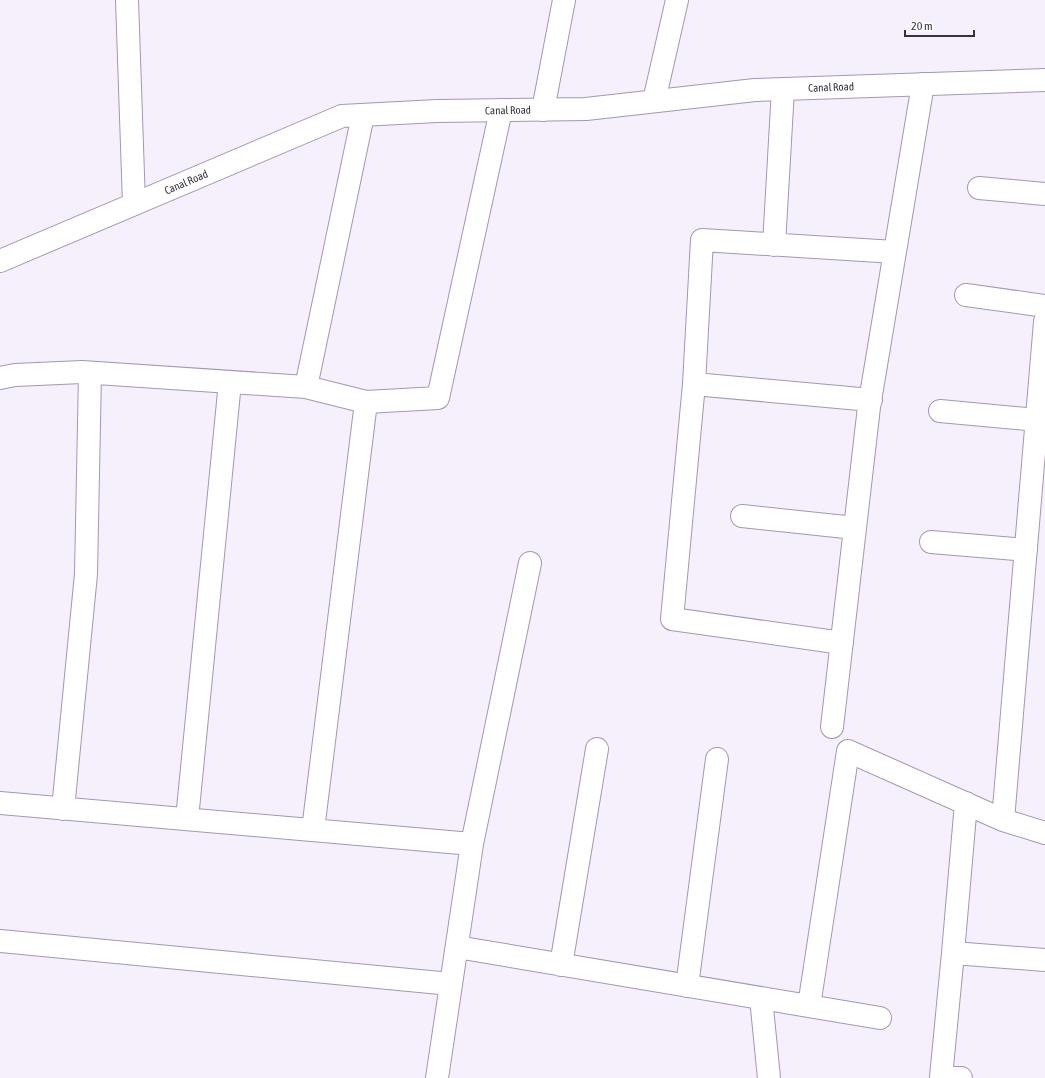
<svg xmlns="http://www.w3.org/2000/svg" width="1045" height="1078" font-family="'Asap Condensed',sans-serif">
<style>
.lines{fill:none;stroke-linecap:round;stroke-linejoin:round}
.street-casing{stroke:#a496b4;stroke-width:24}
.secondary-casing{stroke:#a496b4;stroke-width:24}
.street{stroke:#fff;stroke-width:22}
.secondary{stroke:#fff;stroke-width:22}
.labels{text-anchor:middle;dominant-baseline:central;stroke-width:3;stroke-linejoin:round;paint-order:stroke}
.street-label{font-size:11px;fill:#36313d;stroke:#fff}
</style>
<rect width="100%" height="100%" fill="#f6f0fd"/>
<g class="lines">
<defs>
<path id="street" d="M127,0L134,204
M654,101L677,0
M543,110L564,0
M979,188L1045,194
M774,245L783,89
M966,295L1045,306
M0,378L15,375L82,372L306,387L363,115
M694,384L702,240L895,252
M306,387L366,402L438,398L501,110
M940,411L1037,420
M742,516L855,528
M931,542L1026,550
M842,643L672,619L694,384L871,400
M832,727L869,407L923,84
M0,803L472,844L437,1078
M63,809L86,574L90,373
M187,819L230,382
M1003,820L1045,322
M313,830L366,402
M472,844L530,563
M0,941L451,984
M457,947L880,1018
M953,953L966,803
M561,965L597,749
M687,986L717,759
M761,998L769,1078
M809,1006L848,751L1003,820L1045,833
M961,1078L941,1077L953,953L1045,960"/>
<path id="secondary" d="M0,261L342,116L437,111L586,109L755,90L1045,80"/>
</defs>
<use href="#street" class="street-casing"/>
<use href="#secondary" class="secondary-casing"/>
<use href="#street" class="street"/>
<use href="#secondary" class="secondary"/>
</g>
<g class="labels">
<g class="street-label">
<text transform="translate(831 87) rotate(-2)">Canal Road</text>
<text transform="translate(508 110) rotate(-1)">Canal Road</text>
<text transform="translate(186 182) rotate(-23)">Canal Road</text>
</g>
</g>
<path d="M905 30v6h69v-6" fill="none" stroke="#36313d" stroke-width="2"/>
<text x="911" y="30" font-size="12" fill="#36313d" stroke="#ffffff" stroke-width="3" paint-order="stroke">20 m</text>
</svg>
